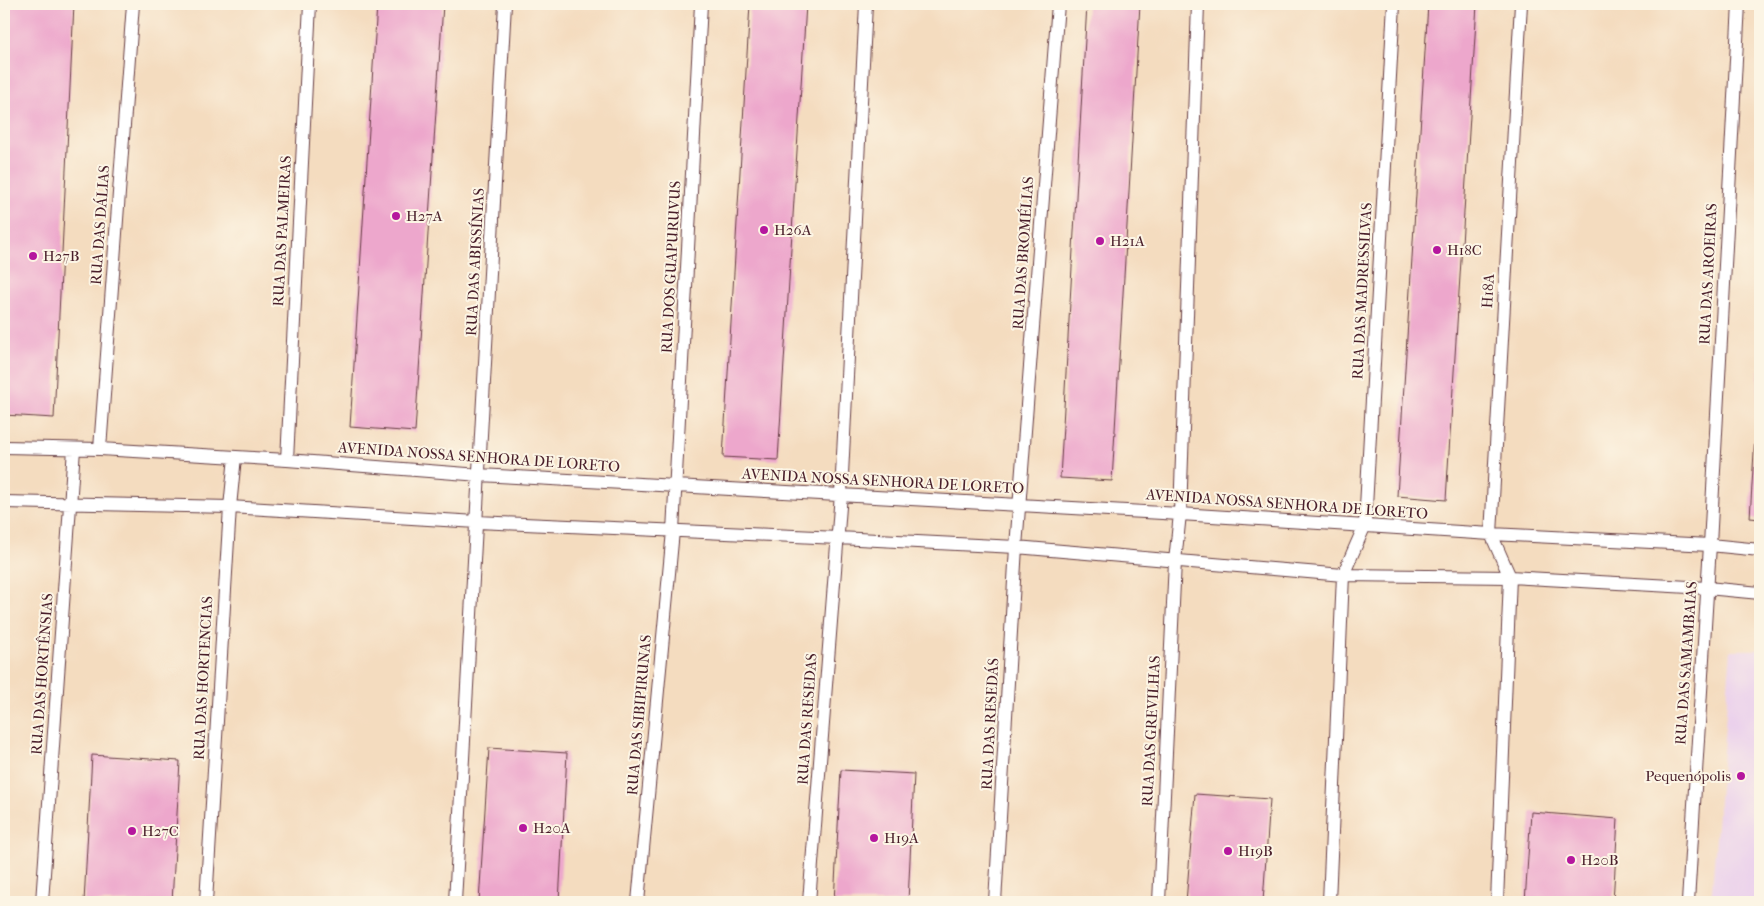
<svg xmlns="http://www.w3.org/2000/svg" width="1764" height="906" font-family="'IM FELL French Canon',serif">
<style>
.built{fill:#ebd1ec}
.building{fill:#eda7cc}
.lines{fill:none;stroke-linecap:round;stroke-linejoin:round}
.lane-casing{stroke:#643b41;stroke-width:14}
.lane{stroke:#fff;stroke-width:12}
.poi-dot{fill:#b5179e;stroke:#fcf5e5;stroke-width:2}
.labels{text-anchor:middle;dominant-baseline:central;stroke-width:4;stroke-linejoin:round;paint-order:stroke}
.poi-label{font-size:15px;fill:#4a1f2b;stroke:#fcf5e5;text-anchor:start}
.street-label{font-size:15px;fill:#4a1f2b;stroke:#fcf5e5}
</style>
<rect width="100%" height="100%" fill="#fcf5e5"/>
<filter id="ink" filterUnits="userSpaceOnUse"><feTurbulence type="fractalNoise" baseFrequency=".02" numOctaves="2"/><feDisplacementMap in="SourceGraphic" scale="10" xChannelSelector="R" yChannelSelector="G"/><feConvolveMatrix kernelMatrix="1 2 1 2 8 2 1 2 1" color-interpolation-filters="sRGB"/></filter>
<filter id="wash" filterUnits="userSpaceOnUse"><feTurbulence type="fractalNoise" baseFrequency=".0096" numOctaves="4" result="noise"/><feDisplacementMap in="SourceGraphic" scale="20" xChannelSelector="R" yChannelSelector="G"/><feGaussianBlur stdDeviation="1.12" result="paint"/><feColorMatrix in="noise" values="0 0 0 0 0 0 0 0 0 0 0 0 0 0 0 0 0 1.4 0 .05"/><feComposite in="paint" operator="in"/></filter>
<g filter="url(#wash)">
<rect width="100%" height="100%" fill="#f4dcbf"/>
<path class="built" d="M1731,650H1760V902H1711Z"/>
<g id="blocks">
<path class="building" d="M8,4H74L54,418L4,415V98Z
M377,4H443L415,432L350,427Z
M750,4H806L778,460L723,457Z
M1087,4H1140L1112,481L1060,478Z
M1428,4H1477L1446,500L1397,496Z
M1759,370H1760V519L1750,518Z
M489,748L567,753L559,902H479Z
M92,755L180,761L172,902H84Z
M841,770L914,774L908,902H834Z
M1195,794L1270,799L1263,902H1186Z
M1531,812L1618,819L1613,902H1525Z"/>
</g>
</g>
<g filter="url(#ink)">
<use href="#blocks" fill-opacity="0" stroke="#643b41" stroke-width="1"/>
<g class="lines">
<defs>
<path id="lane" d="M4,447L100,449L287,460L480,475L1180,514L1491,534L1710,545L1760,550
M100,449L133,4
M287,460L310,4
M4,502L230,507L477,522L838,538L1016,547L1343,575L1510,577L1707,588L1760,593
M42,902L74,449
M206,902L230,507L235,457
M455,902L505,4
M638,902L673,531L701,4
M809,902L841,494L866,4
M995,902L1016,547L1058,4
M1159,902L1175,561L1180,514L1198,4
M1329,902L1343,575L1365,525L1394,4
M1497,902L1510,577L1491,534L1521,4
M1688,902L1710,545L1739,4"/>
</defs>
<use href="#lane" class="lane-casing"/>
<use href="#lane" class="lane"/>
</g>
</g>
<g class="poi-dot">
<circle cx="396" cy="216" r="5"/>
<circle cx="764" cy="230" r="5"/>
<circle cx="1100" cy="241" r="5"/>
<circle cx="1437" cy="250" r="5"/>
<circle cx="33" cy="256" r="5"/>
<circle cx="1741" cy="776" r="5"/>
<circle cx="523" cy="828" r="5"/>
<circle cx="132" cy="831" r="5"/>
<circle cx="874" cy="838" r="5"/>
<circle cx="1228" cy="851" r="5"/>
<circle cx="1571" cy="860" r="5"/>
</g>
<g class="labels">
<g class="poi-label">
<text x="406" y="216">H27A</text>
<text x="774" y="230">H26A</text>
<text x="1110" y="241">H21A</text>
<text x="1447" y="250">H18C</text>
<text x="43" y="256">H27B</text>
<text x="1731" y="776" text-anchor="end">Pequenópolis</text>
<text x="533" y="828">H20A</text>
<text x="142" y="831">H27C</text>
<text x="884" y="838">H19A</text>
<text x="1238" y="851">H19B</text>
<text x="1581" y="860">H20B</text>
</g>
<g class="street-label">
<text transform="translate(100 225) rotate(-86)">RUA DAS DÁLIAS</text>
<text transform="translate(282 231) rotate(-87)">RUA DAS PALMEIRAS</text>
<text transform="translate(1023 253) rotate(-86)">RUA DAS BROMÉLIAS</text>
<text transform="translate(475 262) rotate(-87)">RUA DAS ABISSÍNIAS</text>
<text transform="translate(671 267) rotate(-87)">RUA DOS GUAPURUVUS</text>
<text transform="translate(1708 274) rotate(-87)">RUA DAS AROEIRAS</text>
<text transform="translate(1362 291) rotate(-87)">RUA DAS MADRESSILVAS</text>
<text transform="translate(1488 291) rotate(-87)">H18A</text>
<text transform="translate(479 457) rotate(4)">AVENIDA NOSSA SENHORA DE LORETO</text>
<text transform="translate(883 481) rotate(3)">AVENIDA NOSSA SENHORA DE LORETO</text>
<text transform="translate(1287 504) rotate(4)">AVENIDA NOSSA SENHORA DE LORETO</text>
<text transform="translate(1686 663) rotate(-86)">RUA DAS SAMAMBAIAS</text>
<text transform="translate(42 674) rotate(-86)">RUA DAS HORTÊNSIAS</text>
<text transform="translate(203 678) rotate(-87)">RUA DAS HORTENCIAS</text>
<text transform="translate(639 715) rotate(-85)">RUA DAS SIBIPIRUNAS</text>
<text transform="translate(807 719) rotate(-86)">RUA DAS RESEDAS</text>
<text transform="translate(990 724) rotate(-87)">RUA DAS RESEDÁS</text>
<text transform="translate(1151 731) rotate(-87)">RUA DAS GREVILHAS</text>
</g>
</g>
<rect width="1764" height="906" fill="none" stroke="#fcf5e5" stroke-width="20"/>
</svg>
